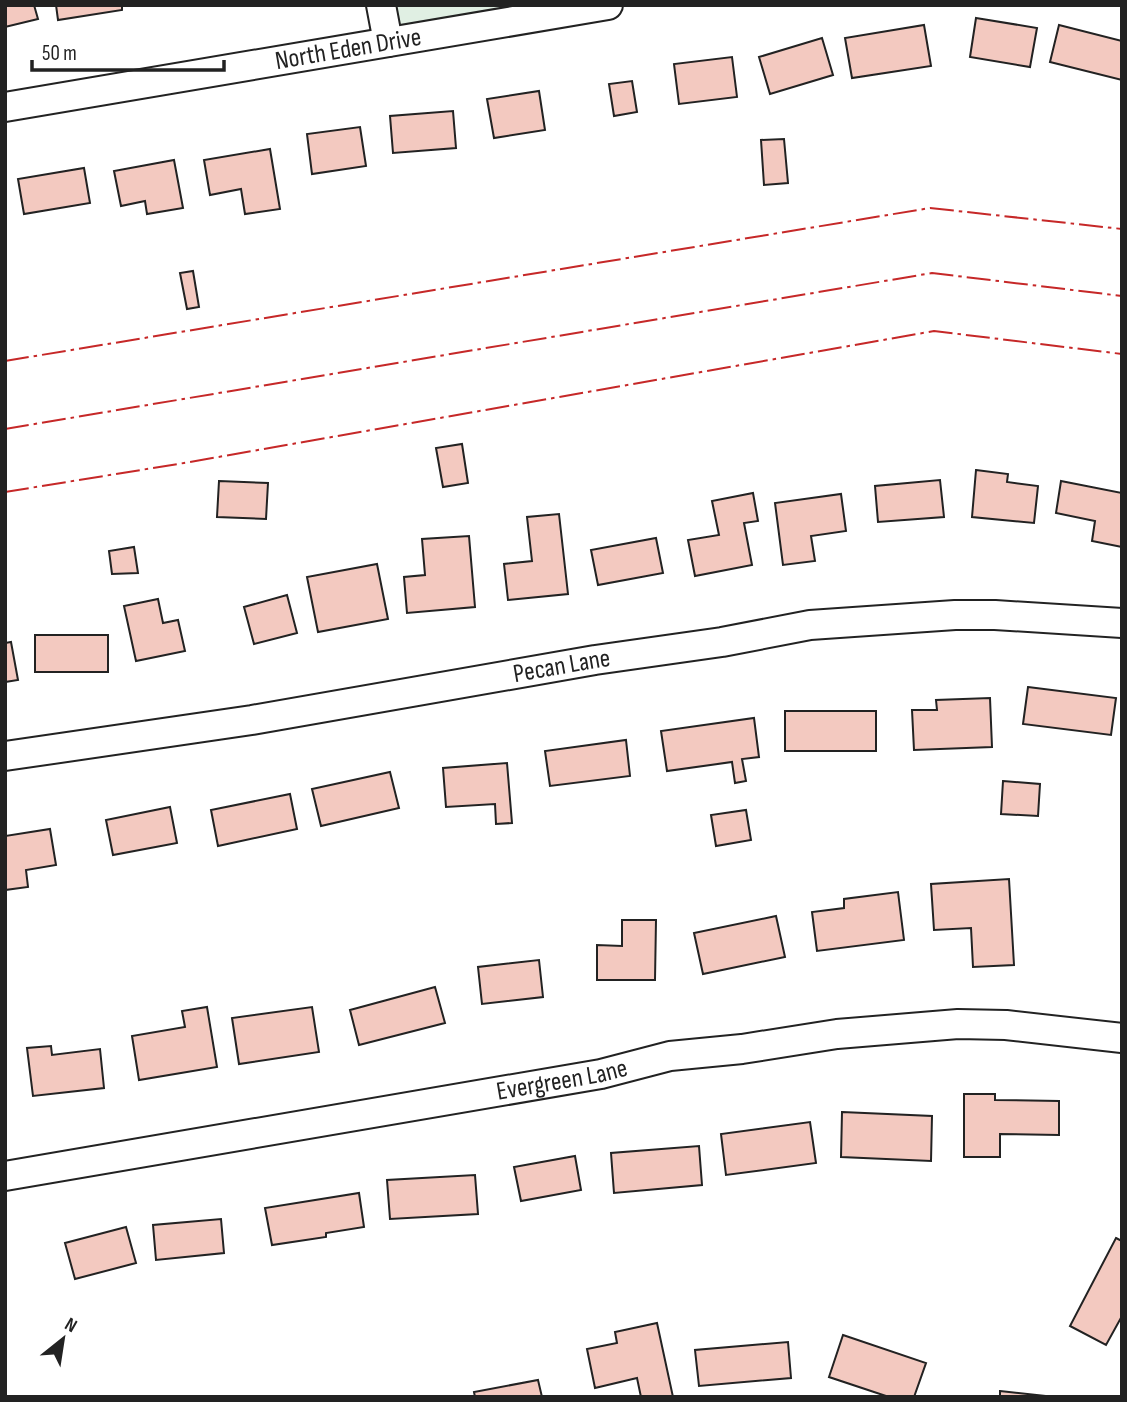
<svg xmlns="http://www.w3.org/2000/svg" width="1127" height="1402" font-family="'Sofia Sans Condensed',sans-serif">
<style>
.green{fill:#e0efe3;stroke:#6f6f6f;stroke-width:2}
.building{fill:#f3c9c0;stroke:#222;stroke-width:2}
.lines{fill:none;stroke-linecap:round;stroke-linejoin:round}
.minor-casing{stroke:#222;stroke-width:32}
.minor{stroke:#fff;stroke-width:28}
.power{stroke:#c62828;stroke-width:2;stroke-dasharray:24 5 3.5 5;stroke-linecap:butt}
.labels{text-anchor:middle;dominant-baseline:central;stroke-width:5;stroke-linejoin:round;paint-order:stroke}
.street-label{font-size:26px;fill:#222;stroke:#fff}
</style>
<rect width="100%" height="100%" fill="#fff"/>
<path class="green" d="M381,5H608L388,42Z"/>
<path class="building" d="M5,5H34L38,19L5,27Z
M56,5H122V10L58,20Z
M976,18L1037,28L1030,67L970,57Z
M924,25L931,66L852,78L845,38Z
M1059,25L1122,41V80L1050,62Z
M822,38L833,75L770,94L759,57Z
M732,57L737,97L679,104L674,64Z
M632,81L637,112L614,116L609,84Z
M539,91L545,130L494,138L487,99Z
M453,111L456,148L393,153L390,116Z
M360,127L366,166L312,174L307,134Z
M784,139L788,183L764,185L761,140Z
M270,149L280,209L245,214L241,189L210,195L204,160Z
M174,160L183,208L147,214L145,201L121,206L114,171Z
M84,168L90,203L24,214L18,179Z
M193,271L199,307L187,309L180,273Z
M462,444L468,483L443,487L436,448Z
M976,470L1008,474L1007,482L1038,486L1034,523L972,517Z
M940,480L944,517L878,522L875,486Z
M219,481L268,483L266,519L217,517Z
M1061,481L1122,493V547L1092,541L1095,521L1056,513Z
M753,493L758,521L744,523L752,565L695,576L688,540L719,535L712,501Z
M841,494L846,531L811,536L815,561L783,565L775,503Z
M559,514L568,594L508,600L504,564L532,561L527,517Z
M469,536L475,607L407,613L404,577L425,575L422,539Z
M656,538L663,573L598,585L591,550Z
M134,547L138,573L112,574L109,551Z
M377,564L388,619L318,632L307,577Z
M287,595L297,633L254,644L244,607Z
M158,599L163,623L178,620L185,651L136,661L124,606Z
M35,635H108V672H35Z
M11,642L18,680L5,682V643Z
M1028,687L1116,698L1111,735L1023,724Z
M990,698L992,747L914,750L912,710H937L936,700Z
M785,711H876V751H785Z
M754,718L759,757L742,759L746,781L735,783L732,762L667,771L661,731Z
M626,740L630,776L550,786L545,751Z
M507,763L512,823L496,824L495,804L446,807L443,768Z
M390,772L399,808L321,826L312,789Z
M1003,781L1040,784L1038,816L1001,814Z
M290,794L297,829L218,846L211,810Z
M170,807L177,843L113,855L106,820Z
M746,810L751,840L716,846L711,815Z
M50,829L56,865L26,870L28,887L5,890V836Z
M1009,879L1014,965L973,967L971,928L934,930L931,884Z
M898,892L904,940L817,951L812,912L844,908V899Z
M776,916L785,957L703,974L694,933Z
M622,920H656L655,980H597V945L622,946Z
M539,960L543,997L482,1004L478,967Z
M435,987L445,1023L359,1045L350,1010Z
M207,1007L217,1067L139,1080L132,1036L185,1027L182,1011Z
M312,1007L319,1052L239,1064L232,1018Z
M51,1046L52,1055L100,1049L104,1088L33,1096L27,1048Z
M964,1094H995V1100L1059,1101V1135L1000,1134V1157H964Z
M842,1112L932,1116L931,1161L841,1157Z
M810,1122L816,1163L726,1175L721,1134Z
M699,1146L702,1185L614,1193L611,1153Z
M575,1156L581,1190L521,1201L514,1167Z
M475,1175L478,1214L390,1219L387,1180Z
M359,1193L364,1227L326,1233V1237L272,1245L265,1208Z
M221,1219L224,1253L156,1260L153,1225Z
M126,1227L136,1263L75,1279L65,1243Z
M1116,1238L1122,1241V1316L1106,1345L1070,1326Z
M657,1323L673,1397H641L637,1378L595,1388L587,1349L617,1343L615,1332Z
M843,1335L926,1363L914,1397H889L829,1377Z
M788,1342L791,1378L699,1386L695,1350Z
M538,1380L542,1397H475L474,1392Z
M1000,1391L1055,1397H1000Z"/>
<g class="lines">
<defs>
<g id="minor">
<path d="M381,5L388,42"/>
<path id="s1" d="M5,107L608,5"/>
<path id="s2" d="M5,756L252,720L595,660L722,642L810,625L955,615H995L1122,623"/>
<path id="s3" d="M5,1176L601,1074L670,1056L742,1049L837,1034L958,1024L1006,1025L1122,1038"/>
</g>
</defs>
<use href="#minor" class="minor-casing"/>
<use href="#minor" class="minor"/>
<path class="power" d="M5,361L930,208L1122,229
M5,429L932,273L1122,296
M5,492L184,463L934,331L1122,354"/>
</g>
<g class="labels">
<g class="street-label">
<text stroke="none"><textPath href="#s1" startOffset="348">North Eden Drive</textPath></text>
<text stroke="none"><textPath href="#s2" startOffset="564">Pecan Lane</textPath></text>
<text stroke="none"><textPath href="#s3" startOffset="565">Evergreen Lane</textPath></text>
</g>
</g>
<rect width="1127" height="1402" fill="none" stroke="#222222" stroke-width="14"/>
<g transform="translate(63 1339) rotate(30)" stroke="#ffffff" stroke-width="5" paint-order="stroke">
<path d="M0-5L12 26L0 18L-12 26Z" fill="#222222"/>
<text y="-10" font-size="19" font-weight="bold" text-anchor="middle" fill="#222222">N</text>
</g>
<path d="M32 60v10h192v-10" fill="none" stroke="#222222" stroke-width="3.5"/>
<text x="42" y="60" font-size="21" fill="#222222" stroke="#ffffff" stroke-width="5" paint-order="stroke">50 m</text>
</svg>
